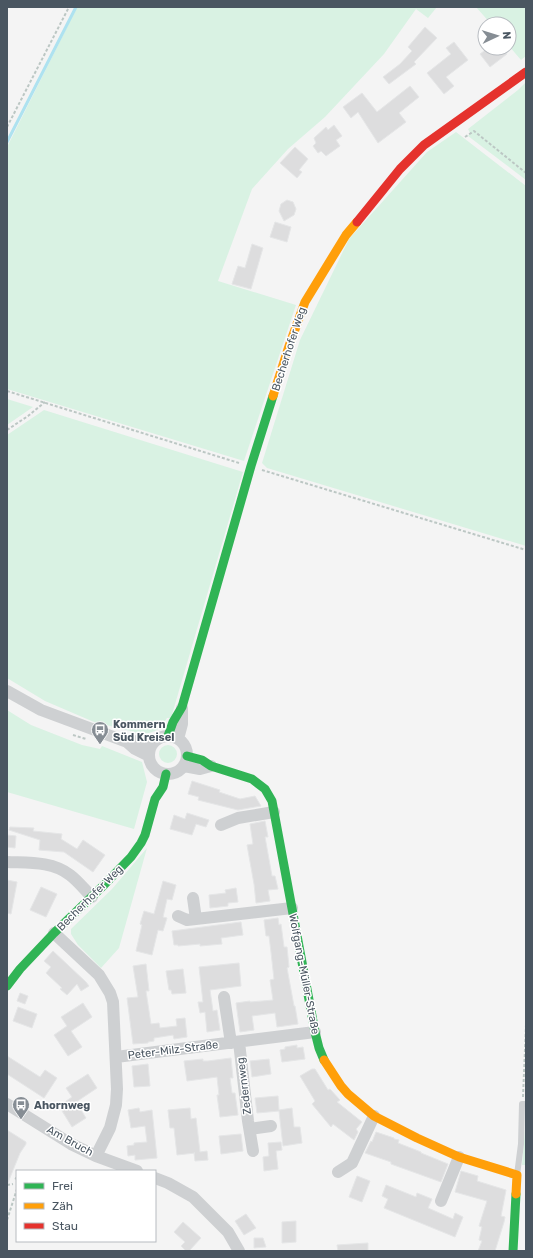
<svg xmlns="http://www.w3.org/2000/svg" width="533" height="1258" font-family="Rubik,sans-serif">
<style>
.green{fill:#d9f2e3}
.lines{fill:none;stroke-linecap:round;stroke-linejoin:round}
.stream{stroke:#aee2f0;stroke-width:3}
.building{fill:#ddddde;stroke:#e5e6e7}
.path{stroke:#bcc7c4;stroke-width:2;stroke-dasharray:3 2;stroke-linecap:butt}
.lane{stroke:#ced0d2;stroke-width:6}
.street{stroke:#ced0d2;stroke-width:12}
.fast{stroke:#30b455;stroke-width:9}
.slow{stroke:#ff9f0a;stroke-width:9}
.jam{stroke:#e5322d;stroke-width:9}
.labels{text-anchor:middle;dominant-baseline:central;stroke-width:3;stroke-linejoin:round;paint-order:stroke}
.street-label{font-size:11px;fill:#4a5661;stroke:#fff}
.poi-label{font-size:11px;font-weight:bold;fill:#4a5661;stroke:#fff;text-anchor:start}
</style>
<rect width="100%" height="100%" fill="#f4f4f4"/>
<path class="green" d="M77,7H437L428,18L416,9L384,54L325,117L288,149L252,189L218,281L296,305L244,461L7,389V147Z
M476,7H526V56L521,60L509,46V24H491Z
M526,82V180L468,136L470,133L468,129L518,90Z
M456,132L526,186V546L267,468L262,463L300,340L349,239L427,152Z
M7,399L33,407L7,425Z
M44,410L243,472L171,718H167C160,729 157,732 143,734L94,722L45,701L7,678V435Z
M7,710L31,725L82,745L100,749L102,746L142,762L147,782L134,829L7,792Z
M159 754a9 9 0 1 1 18 0a9 9 0 1 1-18 0Z
M147,848L119,948L101,968L78,945L71,934V929L112,889Z
M526,1117V1165H522Z"/>
<g class="lines">
<path class="stream" d="M7,142L76,7"/>
</g>
<path class="building" d="M425,27L437,38L414,62L416,64L389,84L383,77L400,64L412,51L408,47Z
M454,42L468,60L446,77L454,86L444,94L427,73L451,54L446,48Z
M488,48H502L507,54L490,67L480,54Z
M410,86L419,97L399,113L406,122L378,143L358,112L351,118L343,107L362,93L377,112Z
M334,125L342,136L336,140L340,146L326,156L321,151L318,153L313,146L316,143L314,138L326,127L328,130Z
M295,147L308,159L299,170L302,172L297,178L280,163Z
M287,200L293,202L296,209L294,215L284,221L279,211L281,204Z
M275,222L291,227L287,242L270,237Z
M252,244L263,248L251,289L232,284L238,266L245,268Z
M192,781L220,790L219,792L240,799L255,796L261,806L238,810L198,800L199,797L188,794Z
M187,813L209,820L206,827L196,824L192,835L170,829L174,815L185,819Z
M265,821L268,837H265L272,876H275L278,889L268,890L270,901L256,903L254,884L247,845L253,844L250,824Z
M10,827L34,828L33,831L62,834L61,839L77,849L83,840L105,855L93,872L64,852L39,850L40,840L9,830Z
M7,835L16,836L15,848L7,847Z
M7,880L17,882L11,914L7,913Z
M163,881L176,885L172,900L167,899L163,917L167,918L163,931L158,930L152,955L136,951L142,925L140,924L144,911L154,914Z
M41,887L57,894L46,917L30,910Z
M236,888L238,902L228,903V906L210,908L209,895L226,893L225,890Z
M278,918L279,925L281,924L284,947H287L289,967L287,968L294,1006H295L298,1024L277,1027L275,1013L252,1016L254,1030L240,1032L236,1003L250,1001V1002L273,1000L270,980L274,979L271,952L269,936H266L264,920Z
M241,922L243,935L221,938L222,944L200,946V944L178,946V945H174L172,931Z
M53,951L86,982L89,986L81,991L77,984L67,995L60,989L62,988L46,973L51,967L44,961Z
M239,963L241,986L210,990L213,1011L217,1010L220,1030L207,1032L205,1012L200,1013L198,1002H203L199,967Z
M146,964L149,991H146L151,1024L159,1023L160,1028L177,1026L176,1019L185,1018L187,1037L174,1039L173,1035L154,1038V1041L148,1042V1043L133,1044L127,998L138,997L133,966Z
M183,969L186,993L172,994L171,990H169L166,971Z
M20,993L28,996L25,1004L17,1001Z
M83,1003L92,1017L71,1031L82,1047L68,1056L54,1035L67,1026L61,1017Z
M18,1007L37,1014L32,1028L13,1021Z
M297,1045V1048L303,1047L305,1059L282,1062L280,1050L285,1049V1047Z
M7,1056L40,1077L45,1070L57,1078L44,1098L7,1074Z
M231,1058L233,1078H230L232,1093H235L238,1115L220,1117L217,1095H219L217,1077L187,1081L184,1061L203,1059V1061H208Z
M269,1059L271,1074L252,1077L250,1061Z
M148,1064L150,1086L134,1087L132,1066Z
M312,1069H315L328,1090L330,1089L340,1100L337,1102L362,1122L356,1129L358,1132L354,1140L333,1124L331,1127L312,1104L315,1101L300,1076Z
M88,1074L97,1088L76,1102L86,1118L72,1127L59,1106L72,1097L66,1088Z
M278,1096L279,1110L292,1108L294,1127H300L302,1143L283,1146L279,1111L257,1113L255,1098Z
M139,1108L140,1112L152,1110L157,1158L135,1160V1155L128,1156L127,1146L134,1145V1143L147,1142L145,1126L131,1128L128,1110Z
M190,1108L191,1119L196,1118L200,1152L207,1151L208,1160L195,1161L194,1153H195L177,1155L174,1128H170L168,1110Z
M7,1130L26,1142V1144L20,1153L7,1185Z
M376,1132L394,1138V1139L399,1140L398,1143L421,1152V1153L448,1164L441,1182L391,1164V1162L365,1153L371,1141L372,1142Z
M241,1134L243,1151L221,1154L219,1136Z
M281,1142L282,1150L276,1151L278,1169L264,1171L263,1157L269,1156L268,1143Z
M461,1171L478,1176L477,1181L506,1190L501,1216L505,1217L504,1222L495,1251H478L482,1241L479,1240L482,1227L479,1226L487,1201L455,1192Z
M357,1176L370,1181L362,1202L349,1197Z
M386,1185L416,1197L417,1193L432,1199L428,1208L453,1219L455,1213L463,1217L455,1237L384,1208L388,1199L382,1196Z
M246,1214L256,1228L244,1235L235,1221Z
M296,1221V1242L282,1243V1222Z
M183,1222L201,1238L189,1251H186L181,1246L185,1242L174,1232Z
M254,1238H263L266,1247L254,1248Z
M368,1243V1251H338L337,1245Z"/>
<g class="lines">
<path class="path" d="M7,127L69,7
M465,137L474,131L526,173
M7,391L239,463
M7,430L28,416L45,402
M262,470L526,550
M73,735L86,739
M523,1097L526,1025
M15,1178L17,1179
M7,1185L13,1184
M7,1220L17,1189"/>
<path class="lane" d="M517,1175L521,1144L522,1104H526"/>
<path class="street" d="M7,691L41,710L127,742L135,749L149,756
M149 755a19 19 0 1 1 38 0a19 19 0 1 1-38 0Z
M178,739L182,724V708
M127,742L138,741L153,743
M184,766L200,769L211,766
M221,825L238,818L274,812
M7,862C28,863 52,861 70,875C78,881 85,890 92,897
M193,898L196,919
M178,916L187,920L292,908
M54,933L99,975L110,993L113,1002L117,1089L116,1105L110,1128L96,1156
M224,997L231,1043
M239,1042L248,1121L253,1151
M116,1057L315,1032
M7,1104L71,1144L96,1156L137,1171
M250,1129L271,1126
M338,1172L352,1163L374,1116
M155,1178L168,1183L193,1197L228,1232L239,1251
M441,1201L459,1157"/>
<path class="fast" d="M168,736L173,722L182,707L251,466L273,396
M187,756L202,760L211,766L252,779L265,789L272,801L315,1032L319,1048L324,1060
M7,986L20,969L54,933L104,885L131,857L141,843L145,835L155,799L163,787L166,774
M513,1251L516,1194"/>
<path class="slow" d="M273,396L289,346L305,302L346,235L357,222
M324,1060L341,1086L348,1094L374,1116L417,1138L459,1157L517,1175L516,1194"/>
<path class="jam" d="M357,222L400,169L424,145L526,72"/>
</g>
<defs>
<symbol id="bus-pin" viewBox="-11 -11 22 30"><path d="M0 17L-7.5 6A9.5 9.5 0 1 1 7.5 6Z" fill="#868d94" stroke="#fff"/><path d="M-5-6H5V4H4V6H2V4H-2V6H-4V4H-5ZM-3.5-4V0h7V-4ZM-3.5 1.2v1.5H-2V1.2ZM2 1.2v1.5H3.5V1.2Z" fill="#fff"/></symbol>
</defs>
<g fill-rule="evenodd">
<use href="#bus-pin" x="90" y="720" width="20" height="27"/>
<use href="#bus-pin" x="11" y="1095" width="20" height="27"/>
</g>
<g class="labels">
<g class="street-label">
<text transform="translate(289 349) rotate(-72)">Becherhofer Weg</text>
<text transform="translate(90 898) rotate(-45)">Becherhofer Weg</text>
<text transform="translate(304 974) rotate(79)">Wolfgang-Müller-Straße</text>
<text transform="translate(173 1050) rotate(-7)">Peter-Milz-Straße</text>
<text transform="translate(244 1086) rotate(-97)">Zedernweg</text>
<text transform="translate(70 1141) rotate(29)">Am Bruch</text>
</g>
<g class="poi-label">
<text x="113" y="724">Kommern<tspan x="113" dy="13">Süd Kreisel</tspan></text>
<text x="34" y="1105">Ahornweg</text>
</g>
</g>
<rect width="533" height="1258" fill="none" stroke="#4a5661" stroke-width="16"/>
<rect x="16" y="1170" width="140" height="72" fill="#ffffff" stroke="#b7bbc0"/>
<rect x="24" y="1183" width="20" height="6" fill="#30b455" stroke="#b7bbc0"/>
<text x="52" y="1190" font-size="12" fill="#4a5661">Frei</text>
<rect x="24" y="1203" width="20" height="6" fill="#ff9f0a" stroke="#b7bbc0"/>
<text x="52" y="1210" font-size="12" fill="#4a5661">Zäh</text>
<rect x="24" y="1223" width="20" height="6" fill="#e5322d" stroke="#b7bbc0"/>
<text x="52" y="1230" font-size="12" fill="#4a5661">Stau</text>
<g transform="translate(497 36) rotate(86)"><circle r="19" fill="#ffffff" stroke="#b7bbc0"/>
<path d="M0-3L7 15L0 10L-7 15Z" fill="#868d94"/>
<text y="-6" font-size="11" font-weight="bold" text-anchor="middle" fill="#4a5661">N</text>
</g>
</svg>
